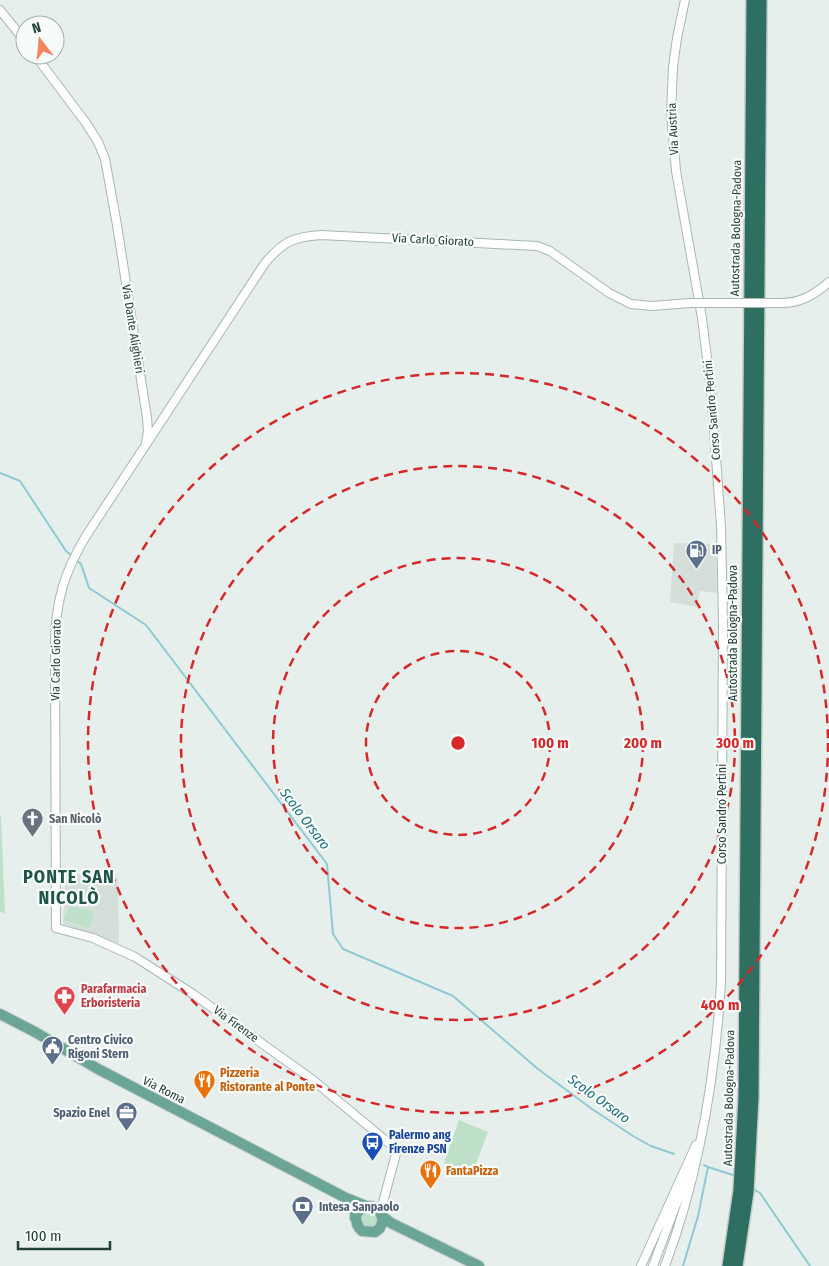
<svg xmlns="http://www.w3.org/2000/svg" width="829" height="1266" font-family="'Fira Sans Condensed',sans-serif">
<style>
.built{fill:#d4dfda}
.green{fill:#bfe0c8}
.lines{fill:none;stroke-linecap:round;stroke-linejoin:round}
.stream{stroke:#8ec9d4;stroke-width:2}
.minor-casing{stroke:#a8b8b2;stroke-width:10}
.major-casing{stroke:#c2cac8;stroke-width:12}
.highway-casing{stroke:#c2cac8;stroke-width:14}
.minor{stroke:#fff;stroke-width:8}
.major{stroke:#6aa596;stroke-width:10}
.highway{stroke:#2f6f62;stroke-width:11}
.minor-bridge-casing{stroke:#a8b8b2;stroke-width:10;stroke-linecap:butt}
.minor-bridge{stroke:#fff;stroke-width:8}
.ring{fill:none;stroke:#d62828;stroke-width:2.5;stroke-dasharray:9 6}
.labels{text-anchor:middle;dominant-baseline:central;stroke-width:4.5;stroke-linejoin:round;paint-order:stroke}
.street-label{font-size:12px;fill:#24423a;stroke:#f7fbf9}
.service-label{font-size:12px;font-weight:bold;fill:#4e5e75;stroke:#f7fbf9;text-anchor:start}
.worship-label{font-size:12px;font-weight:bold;fill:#5b616d;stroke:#f7fbf9;text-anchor:start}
.health-label{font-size:12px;font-weight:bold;fill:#be3a42;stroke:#f7fbf9;text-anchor:start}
.food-label{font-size:12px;font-weight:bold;fill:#c56008;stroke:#f7fbf9;text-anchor:start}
.transit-label{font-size:12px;font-weight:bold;fill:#164399;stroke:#f7fbf9;text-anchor:start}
.water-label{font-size:14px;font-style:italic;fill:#1c6f80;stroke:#f7fbf9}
.district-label{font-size:18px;font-weight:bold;letter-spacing:1px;fill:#1f5548;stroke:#f7fbf9}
.centre{fill:#d62828;stroke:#f7fbf9;stroke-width:2.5}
.ring-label{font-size:15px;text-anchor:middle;font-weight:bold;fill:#d62828;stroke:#f7fbf9;stroke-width:4.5;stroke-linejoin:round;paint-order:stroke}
</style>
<rect width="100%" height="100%" fill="#e6efeb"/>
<path class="built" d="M674,543L710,544L716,550L717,593L700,591L697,607L670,602Z
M66,873L118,878L119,944L63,924Z"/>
<path class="green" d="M0,816H1L5,913L0,912Z
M69,905L94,912L89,928L64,920Z
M459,1120L488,1132L472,1174L444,1163Z
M361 1220a8 8 0 1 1 16 0a8 8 0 1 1-16 0Z"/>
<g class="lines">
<path class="stream" d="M0,473L20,481L66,551L72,556
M75,559L81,564L89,588L146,625L327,864L333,934L343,949L453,996L538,1069L592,1109L633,1136L651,1146L674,1154
M708,1167L733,1175
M755,1190L760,1193L810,1266
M683,1266L698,1216L708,1167L704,1165"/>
<defs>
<path id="minor" d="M0,10L25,41
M35,55L86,123L98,142L105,159L117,225L147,418L148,431L146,443
M709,303H733
M781,303C801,303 814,295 829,282
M382,1214V1206L397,1150L313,1080L193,994L135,957L93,938L56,928L55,641C56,599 65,571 86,536L265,263C283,242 292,237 321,235L537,246L550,251L609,293L631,304L652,306L690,303
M641,1266L696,1145
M653,1266L689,1170
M665,1266C699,1175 715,1079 721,983L723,623L721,526L711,390L702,318L676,171L671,113L673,67L677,38L685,0"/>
<path id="major" d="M0,1014L35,1032L98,1069L346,1198L366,1206
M346,1199C349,1202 353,1206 354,1210C357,1219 355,1225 362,1231L375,1232L380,1228L383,1220L379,1210C370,1203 359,1206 355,1218
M382,1216L391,1223L479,1266"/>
<path id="highway" d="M728,1266L739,1190L744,1097L752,0
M737,1266L748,1192L753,1097L761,0"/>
</defs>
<use href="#minor" class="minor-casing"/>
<use href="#major" class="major-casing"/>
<use href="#highway" class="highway-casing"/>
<use href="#minor" class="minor"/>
<use href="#major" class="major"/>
<use href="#highway" class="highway"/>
<defs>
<path id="minor-bridge" d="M690,303H709
M733,303H781"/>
</defs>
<use href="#minor-bridge" class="minor-bridge-casing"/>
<use href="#minor-bridge" class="minor-bridge"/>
</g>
<g class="ring">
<circle cx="458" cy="743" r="92"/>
<circle cx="458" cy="743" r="185"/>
<circle cx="458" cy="743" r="277"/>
<circle cx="458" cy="743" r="370"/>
</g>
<defs>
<symbol id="fuel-pin" viewBox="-11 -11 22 30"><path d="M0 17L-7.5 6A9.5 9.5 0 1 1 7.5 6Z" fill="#5c6f8a" stroke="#f7fbf9"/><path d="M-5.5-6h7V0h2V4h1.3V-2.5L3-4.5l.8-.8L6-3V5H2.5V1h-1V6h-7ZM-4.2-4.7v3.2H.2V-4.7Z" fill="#fff"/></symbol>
<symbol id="church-pin" viewBox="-11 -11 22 30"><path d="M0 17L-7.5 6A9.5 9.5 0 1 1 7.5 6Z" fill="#6b7280" stroke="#f7fbf9"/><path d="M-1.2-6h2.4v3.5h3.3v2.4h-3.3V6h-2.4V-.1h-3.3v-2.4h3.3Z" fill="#fff"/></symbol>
<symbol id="pharmacy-pin" viewBox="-11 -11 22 30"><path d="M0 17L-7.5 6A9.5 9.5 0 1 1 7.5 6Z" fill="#e0444e" stroke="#f7fbf9"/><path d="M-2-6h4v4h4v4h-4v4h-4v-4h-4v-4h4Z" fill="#fff"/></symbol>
<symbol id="civic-pin" viewBox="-11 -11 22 30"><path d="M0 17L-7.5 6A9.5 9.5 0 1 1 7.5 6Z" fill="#5c6f8a" stroke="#f7fbf9"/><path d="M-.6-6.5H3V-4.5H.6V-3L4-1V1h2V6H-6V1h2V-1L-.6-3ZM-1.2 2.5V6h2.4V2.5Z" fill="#fff"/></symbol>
<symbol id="restaurant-pin" viewBox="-11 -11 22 30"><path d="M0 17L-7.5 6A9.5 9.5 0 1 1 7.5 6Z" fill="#e8710a" stroke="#f7fbf9"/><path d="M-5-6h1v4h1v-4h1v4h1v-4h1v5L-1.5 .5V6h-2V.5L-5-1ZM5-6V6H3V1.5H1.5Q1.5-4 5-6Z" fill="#fff"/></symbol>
<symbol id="office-pin" viewBox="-11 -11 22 30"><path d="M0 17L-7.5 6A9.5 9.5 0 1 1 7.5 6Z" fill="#5c6f8a" stroke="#f7fbf9"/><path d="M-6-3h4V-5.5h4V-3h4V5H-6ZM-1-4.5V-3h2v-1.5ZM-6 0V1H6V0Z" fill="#fff"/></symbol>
<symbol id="bus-pin" viewBox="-11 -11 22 30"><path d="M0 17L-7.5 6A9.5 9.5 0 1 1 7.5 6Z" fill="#1a4fb4" stroke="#f7fbf9"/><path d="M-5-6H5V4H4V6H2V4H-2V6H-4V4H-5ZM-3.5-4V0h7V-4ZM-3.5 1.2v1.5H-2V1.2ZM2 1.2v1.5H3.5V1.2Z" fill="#fff"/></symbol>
<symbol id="bank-pin" viewBox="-11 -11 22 30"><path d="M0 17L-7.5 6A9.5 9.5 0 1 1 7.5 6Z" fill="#5c6f8a" stroke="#f7fbf9"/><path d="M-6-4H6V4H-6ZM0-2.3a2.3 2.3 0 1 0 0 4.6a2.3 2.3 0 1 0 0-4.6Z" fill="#fff"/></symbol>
</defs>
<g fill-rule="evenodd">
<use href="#fuel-pin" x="684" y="538" width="25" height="34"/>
<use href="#church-pin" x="20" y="806" width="25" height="34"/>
<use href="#pharmacy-pin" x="52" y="984" width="25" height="34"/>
<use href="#civic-pin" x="40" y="1034" width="25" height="34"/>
<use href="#restaurant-pin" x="192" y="1068" width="25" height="34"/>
<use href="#office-pin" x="114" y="1100" width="25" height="34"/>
<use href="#bus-pin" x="360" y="1130" width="25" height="34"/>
<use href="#restaurant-pin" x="418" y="1158" width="25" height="34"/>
<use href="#bank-pin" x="290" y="1194" width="25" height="34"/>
</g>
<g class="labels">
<g class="street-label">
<text transform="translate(673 129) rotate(-93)">Via Austria</text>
<text transform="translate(736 228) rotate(-89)">Autostrada Bologna-Padova</text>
<text transform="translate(433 240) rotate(3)">Via Carlo Giorato</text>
<text transform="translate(133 329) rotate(81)">Via Dante Alighieri</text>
<text transform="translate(712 410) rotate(-95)">Corso Sandro Pertini</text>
<text transform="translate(733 633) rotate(-90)">Autostrada Bologna-Padova</text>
<text transform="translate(56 660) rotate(-89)">Via Carlo Giorato</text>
<text transform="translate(722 814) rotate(-90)">Corso Sandro Pertini</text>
<text transform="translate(236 1024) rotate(36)">Via Firenze</text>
<text transform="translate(164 1090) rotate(27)">Via Roma</text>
<text transform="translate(729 1098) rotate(-89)">Autostrada Bologna-Padova</text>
</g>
<g class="service-label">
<text x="712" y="550">IP</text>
<text x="68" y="1040">Centro Civico<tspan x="68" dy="14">Rigoni Stern</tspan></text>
<text x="110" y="1113" text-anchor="end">Spazio Enel</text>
<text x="319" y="1207">Intesa Sanpaolo</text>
</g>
<g class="worship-label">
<text x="49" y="819">San Nicolò</text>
</g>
<g class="health-label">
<text x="81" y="989">Parafarmacia<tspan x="81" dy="14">Erboristeria</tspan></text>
</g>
<g class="food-label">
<text x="220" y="1073">Pizzeria<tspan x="220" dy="14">Ristorante al Ponte</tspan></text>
<text x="446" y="1171">FantaPizza</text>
</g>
<g class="transit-label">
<text x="389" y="1135">Palermo ang<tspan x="389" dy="14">Firenze PSN</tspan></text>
</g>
<g class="water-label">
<text transform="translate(305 819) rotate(53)">Scolo Orsaro</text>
<text transform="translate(599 1099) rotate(36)">Scolo Orsaro</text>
</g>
<g class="district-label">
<text x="69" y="877">PONTE SAN<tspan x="69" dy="21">NICOLÒ</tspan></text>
</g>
</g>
<circle cx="458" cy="743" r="8" class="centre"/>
<g class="ring-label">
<text x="550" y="748">100 m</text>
<text x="643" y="748">200 m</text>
<text x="735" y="748">300 m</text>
<text x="720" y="1010">400 m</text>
</g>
<g transform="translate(40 40) rotate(344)"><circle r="24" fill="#f7fbf9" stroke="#a3b1ad"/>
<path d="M0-4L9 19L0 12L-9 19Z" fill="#f4845f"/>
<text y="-8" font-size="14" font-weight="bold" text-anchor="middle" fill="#24423a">N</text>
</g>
<path d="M18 1241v8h92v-8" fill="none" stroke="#24423a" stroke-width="2.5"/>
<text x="25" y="1241" font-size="15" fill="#24423a" stroke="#f7fbf9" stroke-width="4" paint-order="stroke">100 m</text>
</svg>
